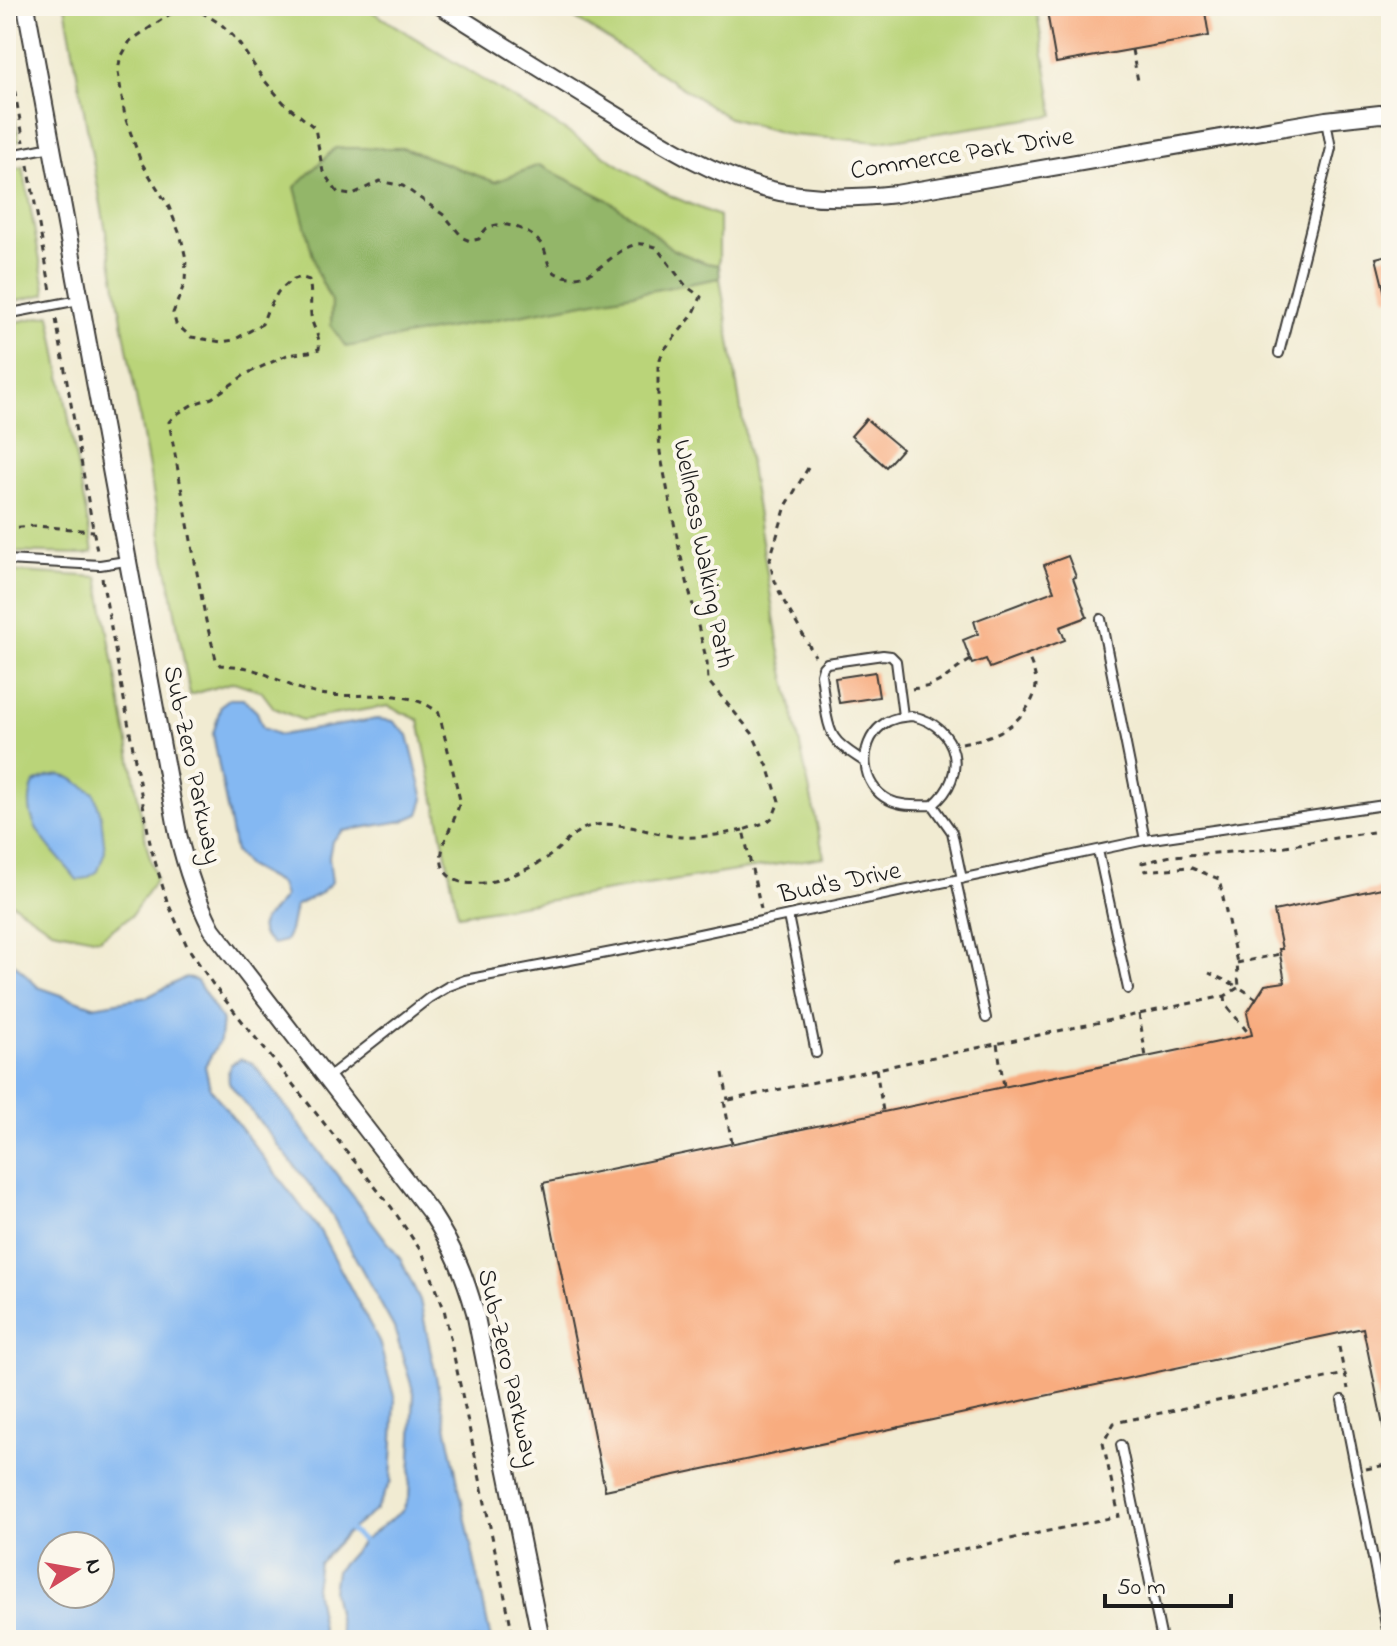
<svg xmlns="http://www.w3.org/2000/svg" width="1397" height="1646" font-family="'Indie Flower',sans-serif">
<style>
.green{fill:#bad479;stroke:#6b784a;stroke-width:2}
.forest{fill:#93b669;stroke:#586942;stroke-width:2}
.water{fill:#84b8f2;stroke:#506a87;stroke-width:2;fill-rule:evenodd}
.lines{fill:none;stroke-linecap:round;stroke-linejoin:round}
.stream{stroke:#84b8f2;stroke-width:5}
.building{fill:#f8ac7f}
.service-casing{stroke:#3c3b37;stroke-width:12}
.minor-casing{stroke:#3c3b37;stroke-width:20}
.path{stroke:#3c3b37;stroke-width:3;stroke-dasharray:6 6;stroke-linecap:butt}
.service{stroke:#fff;stroke-width:8}
.minor{stroke:#fff;stroke-width:16}
.labels{text-anchor:middle;dominant-baseline:central;stroke-width:8;stroke-linejoin:round;paint-order:stroke}
.street-label{font-size:26px;fill:#1c1c1c;stroke:#fbf7ec}
</style>
<rect width="100%" height="100%" fill="#fbf7ec"/>
<filter id="ink" filterUnits="userSpaceOnUse"><feTurbulence type="fractalNoise" baseFrequency=".0125" numOctaves="2"/><feDisplacementMap in="SourceGraphic" scale="16" xChannelSelector="R" yChannelSelector="G"/><feConvolveMatrix kernelMatrix="1 2 1 2 8 2 1 2 1" color-interpolation-filters="sRGB"/></filter>
<filter id="wash" filterUnits="userSpaceOnUse"><feTurbulence type="fractalNoise" baseFrequency=".006" numOctaves="4" result="noise"/><feDisplacementMap in="SourceGraphic" scale="32" xChannelSelector="R" yChannelSelector="G"/><feGaussianBlur stdDeviation="1.8" result="paint"/><feColorMatrix in="noise" values="0 0 0 0 0 0 0 0 0 0 0 0 0 0 0 0 0 1.4 0 .05"/><feComposite in="paint" operator="in"/></filter>
<g filter="url(#wash)">
<rect width="100%" height="100%" fill="#f1ebd2"/>
<path class="green" d="M65,6H363L571,134L636,176L671,196L719,216V265L706,263L673,250L640,222L606,199L539,165L495,182L403,148L317,272L332,303L331,326L346,346L720,278L779,648L824,857L458,915L419,720L388,706L302,720L274,708L261,691L234,682L190,695Z
M556,6H1036L1054,115L879,142L790,135L729,118Z
M6,73L19,141L6,144Z
M23,167L46,294L6,303V171Z
M50,315L93,552L86,554L6,552V324Z
M6,571L98,577L147,847L156,879L131,916L99,939L52,930L6,899Z"/>
<path class="forest" d="M335,148H403L495,182L539,165L606,199L640,222L673,250L706,263L719,265L720,278L346,347L331,326L332,302L317,272L295,187Z"/>
<path class="water" d="M229,699H243L257,712L263,728L280,735L377,719L393,721L408,735L424,799L419,814L403,821L343,831L332,841L329,857L332,882L319,894L295,906L290,931L285,941L273,944C243,926 275,913 284,897L280,884L247,866L235,852L213,734L221,705Z
M60,775L71,778L94,793L101,815L105,851L98,871L87,878L77,880C55,850 17,824 34,783L47,777Z
M6,955L38,987L93,1006L147,997L186,977L197,981L222,1020L220,1040L205,1066L210,1088L320,1231L379,1341L395,1400L391,1481L376,1510L350,1530L319,1563L315,1587L324,1640H6ZM52,1546H100V1594H52Z
M241,1059L253,1063L401,1260L420,1300L491,1640H342L333,1591L336,1571L363,1541L403,1510L409,1497L414,1394L394,1328L328,1208L229,1083L228,1072L231,1064Z"/>
<g class="lines">
<path class="stream" d="M350,1530L363,1541"/>
</g>
<g id="blocks">
<path class="building" d="M1046,6H1204L1209,36L1056,63Z
M1391,254V298H1386L1376,258Z
M866,419L902,449L886,467L851,436Z
M1068,556L1076,577L1073,578L1087,617L1060,627L1065,640L990,668L986,659L972,664L963,640L978,634L974,621L1054,591L1044,565Z
M875,672L879,697L839,703L835,678Z
M1391,886V1434L1385,1435L1363,1328L605,1490L543,1183L1252,1035L1247,1013L1265,985L1285,982L1279,949H1282L1274,911Z"/>
</g>
</g>
<g filter="url(#ink)">
<use href="#blocks" fill-opacity="0" stroke="#3c3b37" stroke-width="2"/>
<g class="lines">
<defs>
<path id="service" d="M6,156L51,147
M6,314L79,300
M1279,353L1331,148L1326,121
M6,560L100,565L126,561
M1101,619L1145,840
M912,716C959,726 969,775 933,805C918,805 903,807 889,800C861,786 857,745 882,725C891,718 901,717 912,716Z
M865,762C855,755 841,748 834,737C825,723 824,692 821,674L823,667L827,663L883,655L891,656L896,661L903,716
M933,805L952,832L962,879
M1098,850L1128,989
M956,880L986,1018
M788,916L816,1053
M327,1078L429,998L449,986L465,980L633,948L1145,840L1391,804
M1342,1400L1389,1640
M1121,1445L1162,1640"/>
<path id="minor" d="M26,6L178,834C186,868 196,898 212,929L431,1213C453,1247 464,1273 475,1312L541,1640
M441,6C496,41 551,75 606,109C656,139 706,172 763,188C806,200 852,199 896,194L1326,120L1380,114L1391,115"/>
</defs>
<use href="#service" class="service-casing"/>
<use href="#minor" class="minor-casing"/>
<path class="path" d="M6,44L24,142
M1132,50L1138,81
M28,165L51,291
M56,319L97,551
M808,468L786,506L770,559L773,576L782,598L815,656
M6,528L35,526L94,531
M102,578L151,848L167,901L187,946L214,986L392,1208L423,1254L444,1309L514,1640
M912,689C918,688 925,688 931,685C946,680 957,667 971,660
M962,743C989,738 1011,731 1027,708C1032,701 1036,693 1036,684C1036,674 1031,663 1027,654
M743,830C723,834 703,838 683,837C653,836 622,819 592,826C574,829 563,847 548,857C527,872 475,894 452,878C443,873 440,862 442,852C445,834 457,818 460,800L439,713C405,685 360,700 320,694C293,690 275,676 251,669C242,666 230,666 220,665L216,659L206,621L169,422L174,416L193,404L212,398L246,374L287,355L309,352L319,349C321,336 312,328 311,315C310,303 312,292 309,280L300,277L291,280L278,292L267,311L262,324L234,340L222,342L191,337L176,324L173,313L185,282L186,259L181,237L169,207L141,162L125,117L118,72L120,59L130,41L170,14L185,10L201,12L221,24L236,39L264,80L284,103L315,128L323,172L338,193L351,195L380,181L403,186L445,216L463,238L470,241L479,239C481,236 483,232 486,229C503,218 531,230 542,245C549,256 545,270 560,275C595,286 608,251 637,244C643,243 650,246 656,247L686,286L701,297L693,315L663,351L658,365V417L660,452L680,553L707,662L708,681L752,733L769,769L779,801L773,817L767,822L743,830L761,909
M1237,963L1280,954
M1225,996L1226,1005L1250,1035
M1257,999L1239,987L1237,963L1219,879L1189,867L1145,871L1142,863L1171,856L1261,850L1391,829
M1139,1014L1146,1057
M997,1044L1004,1086
M876,1069L883,1111
M723,1073L728,1100
M732,1143L724,1101L1225,996L1239,987L1209,973
M1339,1347L1344,1372
M1366,1469L1386,1465
M893,1564L1119,1516L1103,1443L1114,1423L1345,1374L1348,1389"/>
<use href="#service" class="service"/>
<use href="#minor" class="minor"/>
</g>
</g>
<g class="labels">
<g class="street-label">
<text transform="translate(962 155) rotate(-9)">Commerce Park Drive</text>
<text transform="translate(702 554) rotate(79)">Wellness Walking Path</text>
<text transform="translate(191 765) rotate(78)">Sub-Zero Parkway</text>
<text transform="translate(840 884) rotate(-12)">Bud's Drive</text>
<text transform="translate(507 1368) rotate(77)">Sub-Zero Parkway</text>
</g>
</g>
<rect width="1397" height="1646" fill="none" stroke="#fbf7ec" stroke-width="32"/>
<g transform="translate(76 1570) rotate(79)"><circle r="38" fill="#fbf7ec" stroke="#a29f99" stroke-width="2"/>
<path d="M0-6L14 30L0 20L-14 30Z" fill="#d1495b"/>
<text y="-12" font-size="22" font-weight="bold" text-anchor="middle" fill="#1c1c1c">N</text>
</g>
<path d="M1105 1594v12h126v-12" fill="none" stroke="#1c1c1c" stroke-width="4"/>
<text x="1117" y="1594" font-size="24" fill="#1c1c1c" stroke="#fbf7ec" stroke-width="6" paint-order="stroke">50 m</text>
</svg>
